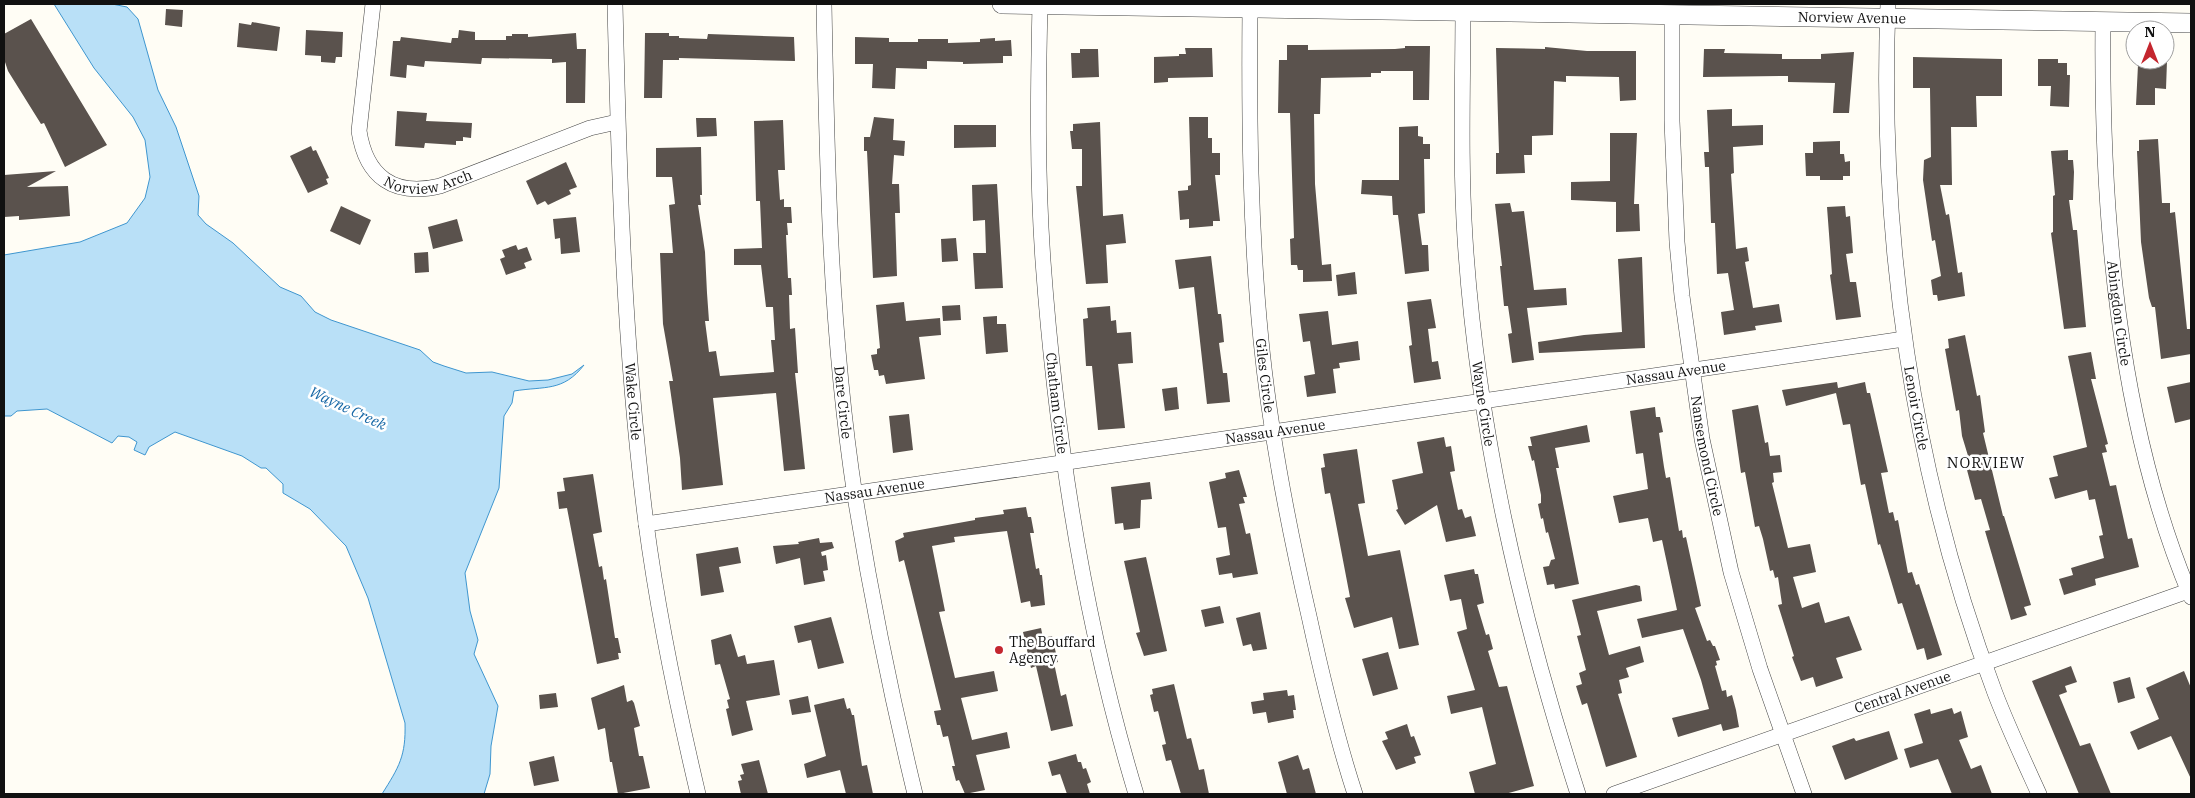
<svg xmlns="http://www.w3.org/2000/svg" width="2195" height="798" font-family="'IBM Plex Serif',serif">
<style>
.water{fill:#b9e0f7;stroke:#3f96cf}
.building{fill:#5a524d}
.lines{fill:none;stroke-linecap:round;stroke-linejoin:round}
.minor-casing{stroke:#444;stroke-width:16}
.tertiary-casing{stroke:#444;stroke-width:20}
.minor{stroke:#fff;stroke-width:15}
.tertiary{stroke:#fff;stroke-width:19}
.poi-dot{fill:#c4262e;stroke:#fff;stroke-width:2}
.labels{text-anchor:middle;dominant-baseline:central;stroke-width:5;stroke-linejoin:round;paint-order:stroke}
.street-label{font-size:14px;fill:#111;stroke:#fff}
.poi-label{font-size:14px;fill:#111;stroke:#fff;text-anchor:start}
.water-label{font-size:15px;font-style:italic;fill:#1768a6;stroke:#fff}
.neighbourhood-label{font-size:15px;letter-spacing:1px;fill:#111;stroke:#fff}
</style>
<rect width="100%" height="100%" fill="#fffdf5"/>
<path class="water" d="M54,4H112L127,7L138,19L158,90L176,127L199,196L198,215L206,224L233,243L280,287L301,296L315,312L331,320L420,350L433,362L444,366L466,373L492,372L529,381L548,380L572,374L584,365C563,392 545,386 514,391L512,403L504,416L499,488L465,573L470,611L478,640L474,654L498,706L491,746L490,774L484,794H382C399,767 406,756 405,723L368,598L346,546L310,509L283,493V484L266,468H261L242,456L175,432L149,447L145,455L134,450L137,442L129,437L118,436L112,443L47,409L17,411L11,416H4V255L80,242L127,223L145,198L150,177L145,140L133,117L94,68Z"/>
<path class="building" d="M166,9L183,10L182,27L165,25Z
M31,19L107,145L65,167L44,123L41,124L8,71L4,59V34Z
M252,22L280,27L277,51L237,47L239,23L251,25Z
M306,30L343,32L342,57H336L335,63L321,62V56L305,55Z
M459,30L475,32V40H506V36H512V34H528V37L576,33L577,49H586L585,103H566V62L552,63V59L482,58L481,64L425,61L424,67L407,65L406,78L390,76L393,41H400L401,37L451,43L452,38H458Z
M645,33H669V36H679V38L707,39L708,34L794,37L795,61L679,58V60H663L662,98H644Z
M855,37L889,38V42H918V39H948V43L980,42V39L995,38V41L1011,40L1012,56H1003V63L963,64V62L927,61V69L896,68L895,89L872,88L873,64H855Z
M1287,45H1308V50L1395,49L1405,48V46H1430L1429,100H1413V71H1381V73H1371V77L1321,78L1320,114H1314L1315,184L1322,265L1331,264L1332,281L1303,282V270H1298L1297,265H1291L1290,239L1294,238L1290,113H1278L1279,60H1287Z
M1545,47L1587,51H1636V100L1620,101L1619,77L1566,76V82L1554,81L1553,135L1532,136V155H1524L1525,173L1496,174V153H1499L1496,48L1545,49Z
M1185,48H1212L1213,77L1168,78V82L1154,83V57L1179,56V54H1186Z
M1080,49H1098L1099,77L1072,78L1071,53H1080Z
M1704,49H1725L1724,53L1782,54V59H1821V54L1854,52L1849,113H1833L1835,83L1788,82V76L1703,77Z
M1913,57L2002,59V96H1976L1977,127H1951L1952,185H1940L1946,215L1949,214L1958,273L1962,272L1965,296L1938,301L1937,295H1933L1931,280L1941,276L1935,240L1932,241L1923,180L1924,160L1931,157L1930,88H1913Z
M2038,59H2058V63H2067V75H2070L2069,107L2050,106L2051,86H2038Z
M2149,60L2167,61L2166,89L2155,88V105H2136L2138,65H2148Z
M1732,109V126L1763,125V145L1733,147L1734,173L1731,174L1736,249L1747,247L1749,261L1745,262L1753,308L1779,304L1782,322L1755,326L1756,330L1724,335L1721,312L1734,310L1728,273L1717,274L1715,223H1711L1709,167H1705L1704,152H1709L1707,110Z
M397,111L427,113L426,121L472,123L471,138L463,137V141H456V145L425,143L424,148L395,146Z
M874,117L894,119L893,140L905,141L904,156L894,155L892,184H899L900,213H895L897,276L873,278L867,151H864V137H870Z
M1189,117H1208V138H1212V153H1220V175H1215L1220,221H1213V226L1189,228V219L1180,220L1178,191L1188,190V186L1191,185Z
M696,118H716L717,136L697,137Z
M783,120L785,170H778L780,200L784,199V207H791L792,223H787L788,235H786L788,278H791L792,295H789L790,329L795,328L798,373H795L805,469L784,471L776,393L713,398L723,485L682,490L680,458L669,381H673L663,324L660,253H673L669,205L675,204L672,177H656V148L701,147L702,195H700L701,205H698L705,252L707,293L709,321H705L709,352L716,351L720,376L774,372L771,340H775L773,307H766L761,265H734V249L762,248L760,201H756L754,121Z
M1100,122L1103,216L1123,214L1126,243L1106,245L1108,283L1086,284L1076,186H1082V149H1072L1070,131H1073V124Z
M954,125H996V147L954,148Z
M1418,126V136L1423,137V144H1430V159H1424L1425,213L1418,214L1422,245H1428L1429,271L1405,274L1398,215H1393L1392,196L1361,194L1362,180H1399V127Z
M1610,133H1637L1634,204H1639L1640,231L1616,232V202L1571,200V182L1610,181Z
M2158,139L2162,203H2170V213L2175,212L2187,329H2191V354L2161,359L2155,307H2152L2149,298L2141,242L2137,151H2139V140Z
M1840,141V154H1844L1845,162L1850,161V176H1843V180H1820V176H1806L1805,153H1813V142Z
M311,146L313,151L316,150L329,178L326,179L328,184L308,193L290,156Z
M2068,150V160H2073L2074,172L2073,200H2069L2073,230H2077L2086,327L2064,329L2051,233L2053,232V196L2055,195L2051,151Z
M566,162L577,187L569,190L571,194L548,205L545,201L537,205L526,181Z
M56,171L27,187L68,186L70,216L32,219L19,220V216L4,217V175Z
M997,184L1003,288L975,289L973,253H986L985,220L973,221L972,185Z
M1510,203L1512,212L1524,211L1534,290L1566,288L1567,305L1527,308L1534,360L1512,363L1508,334L1512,333L1508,306H1504L1500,266H1502L1495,204Z
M341,206L371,220L360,245L330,231Z
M1845,206L1846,217L1850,216L1853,253L1846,254L1850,282H1856L1861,317L1836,320L1830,275L1832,274L1827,207Z
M576,217L580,252L561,254L560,238L555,239L553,219Z
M457,219L463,241L433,249L428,227Z
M956,238L958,261L942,262L941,239Z
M516,245L518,250L527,247L532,260L524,263L526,268L506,275L500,259L505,257L502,250Z
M428,252L429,272L415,273L414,253Z
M1211,256L1218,314H1221L1222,322L1224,342L1219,343L1223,373H1227L1230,402L1207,404L1194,287L1179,289L1175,260Z
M1642,257L1645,348L1539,353L1538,342L1584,335L1622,332L1618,259Z
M1355,272L1357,294L1338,296L1336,275Z
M1431,299L1436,328L1428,329L1432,362L1438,361L1441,379L1414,383L1409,346L1412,345L1407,302Z
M904,302L906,321L940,318L941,335L919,337L925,379L886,384L884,375L879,376L878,370H874L871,355L877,354V349L880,348L876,305Z
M960,305L961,320L943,321L942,306Z
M1110,306L1111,321L1116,320L1117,333L1131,332L1133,363L1118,364L1125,428L1098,430L1092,366H1086L1083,319L1088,318L1087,308Z
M1328,311L1332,345L1358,341L1360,360L1339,363L1340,368L1333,369L1336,393L1307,397L1304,376L1315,374L1310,341L1303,342L1299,314Z
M997,316V324H1006L1008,352L986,354L983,317Z
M1965,335L1977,396L1980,395L1985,432L1983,433L2003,516H2004L2031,605L2024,607L2027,615L2011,620L1985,531L1990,530L1981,499L1975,500L1967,470L1972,469L1962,436L1959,410L1956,411L1945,349L1949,348L1948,339Z
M2091,352L2096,379H2091L2108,444L2105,445L2107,452L2102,453L2110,486L2116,485L2128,539L2132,538L2139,567L2095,579L2096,585L2064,595L2059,579L2073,575L2071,568L2104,558L2099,536L2103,535L2095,499L2089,500L2087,490L2055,499L2049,478L2058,476L2053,456L2087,447L2068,356Z
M1837,382L1838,388L1865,382L1867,393H1870L1888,472L1881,473L1889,513L1893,512L1895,521L1898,520L1908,573L1912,572L1916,585L1919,584L1942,655L1927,660L1924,648L1917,650L1902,603L1898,604L1880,544L1878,545L1865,484L1861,485L1850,424L1843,425L1836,393L1786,406L1782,390Z
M2191,382V419L2175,423L2167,387Z
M1177,387L1179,409L1165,411L1162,389Z
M1758,405L1765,443L1768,442L1770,456L1780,455L1782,472L1773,473L1774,482L1772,483L1788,548L1810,544L1816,572L1793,577L1802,608L1819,602L1825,623L1849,616L1862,650L1836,658L1843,678L1816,687L1813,677L1801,681L1792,657L1794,656L1778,605L1782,604L1778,577L1775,578L1773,570L1770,571L1763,539L1759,526L1755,527L1745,472L1741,473L1732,410Z
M1655,407L1656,417H1660L1663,432L1659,433L1664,467L1666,478L1670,477L1679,531L1682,530L1683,538L1686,537L1698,592L1701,606L1695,608L1707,641L1710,640L1713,646H1715L1720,660L1716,661L1717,665L1715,666L1722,691L1726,690L1727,697L1732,695L1736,710L1739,727L1723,731L1721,724L1678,737L1672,718L1709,709L1701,680L1683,629L1642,638L1637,619L1677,610L1662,540L1653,542L1648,518L1619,523L1613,496L1648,489L1643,453L1636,454L1630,411Z
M909,414L913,450L893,453L889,416Z
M1587,425L1590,442L1555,448L1559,468H1556L1579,584L1555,589L1554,584L1547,585L1543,567L1549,566L1551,560L1555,559L1548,532L1546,533L1543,518L1541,519L1538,504L1541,503V495L1534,460L1532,461L1528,446H1532L1530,437Z
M1444,437L1446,447L1451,446L1455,471L1450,472L1458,510L1462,509L1465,518L1471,516L1476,536L1446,542L1437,505L1405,525L1396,510L1398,509L1392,480L1423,473L1417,442Z
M1357,449L1365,503L1358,504L1368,556L1400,550L1419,645L1399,649L1392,617L1354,628L1345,598L1350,597L1333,508L1330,493L1325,494L1321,468L1325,467L1323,454Z
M1239,470L1247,497H1243L1245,503L1239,504L1246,534L1250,533L1258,574L1233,578L1232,573L1219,575L1216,558L1230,555L1226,527L1218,528L1209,482L1226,478L1225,473Z
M593,474L602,532L593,534L599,567L602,566L604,580L606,579L615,638H618L621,653H618L619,659L597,664L567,508L559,509L557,492L565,491L563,478Z
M1150,482L1152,499L1141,500L1140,528L1124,530L1123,523L1115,524L1111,487Z
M1026,507L1028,517H1031L1034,533H1030L1036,569L1039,568L1040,575H1042L1045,605L1031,607L1030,601L1021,603L1007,531L954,537L955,542L932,546L945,611L939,612L955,678L994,671L998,691L961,698L972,740L1007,732L1010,748L976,755L985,790L965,794L959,780L956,781L952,766H955L948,736L943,737L940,725H937L934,711L941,710L904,560L899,562L895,541L904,537L903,533L975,520V518L1004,514L1003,510Z
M819,538L820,543L832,542L834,548L821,552L822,556L826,555L828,570L823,571L825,581L804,585L800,558L776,564L773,546L799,544L798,542Z
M738,547L741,563L719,567L724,592L701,596L696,554Z
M1146,557L1167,651L1144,656L1136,633L1140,632L1124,561Z
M1474,569L1475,574H1478L1484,603L1477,605L1486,635L1489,634L1493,649L1488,651L1499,687L1507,686L1534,786L1505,794H1475L1469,772L1496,764L1482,707L1451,714L1447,696L1475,690L1457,632L1467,629L1461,599L1450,601L1444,575Z
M1636,585L1640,586L1642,601L1597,611L1609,655L1640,646L1644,662L1626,668L1629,677L1619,680L1622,693L1618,694L1637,757L1606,767L1587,703L1582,705L1576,686L1582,684L1579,673L1586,670L1577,636L1581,635L1572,600Z
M1220,606L1224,623L1205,627L1201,610Z
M1260,612L1267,649L1253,651L1251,644L1243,646L1236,618Z
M831,617L844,663L818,669L811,640L798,643L794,626Z
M1041,628L1043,638L1052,636L1058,662L1054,663L1061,696L1066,694L1073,726L1051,731L1036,666L1031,668L1023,632Z
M731,634L738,657L745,655L747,664L774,660L780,695L746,701L753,730L732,736L726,709L729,708L727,700L730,699L720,664L715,665L711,640Z
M1388,652L1398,689L1373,696L1362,659Z
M2071,666L2077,682L2065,686L2067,692L2059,695L2080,746L2090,743L2111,794H2079L2032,681Z
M2184,671L2191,688V779L2171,736L2138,750L2130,732L2159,719L2146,688Z
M2130,677L2135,698L2118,703L2113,682Z
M1174,684L1187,739L1191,738L1199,770L1204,769L1209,794H1181L1171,760L1166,761L1162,745L1166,744L1158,711L1154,712L1150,695L1153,694L1152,689Z
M624,685L627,702L632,700L634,703L640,726L634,728L639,756H643L650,788L618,794L612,762H610L605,728L598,730L591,698Z
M1287,690L1288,696L1294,695L1296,710H1293L1294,718L1268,723L1266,712L1253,714L1251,702L1264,700L1263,693Z
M556,693L558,707L540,709L539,695Z
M808,696L811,712L792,715L789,700Z
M844,698L847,709L850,708L852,715H854L862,766L867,765L873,794H846L840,770L807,778L804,764L826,756L814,705Z
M1952,708L1954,714L1961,711L1968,737L1959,740L1971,769L1981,765L1992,794H1952L1938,759L1910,768L1904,749L1923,743L1914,714L1930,709L1931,714Z
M1407,724L1411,737L1414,736L1421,755L1414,757L1416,763L1396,770L1382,741L1388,739L1385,732Z
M1889,731L1898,759L1845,780L1832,746L1854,738L1856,741Z
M1076,754L1078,762H1081L1083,769L1086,768L1091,782L1087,784L1090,794H1067L1060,774L1052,776L1048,762Z
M1298,755L1303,770L1309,768L1316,794H1287L1278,762Z
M554,756L559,781L534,786L529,762Z
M759,760L768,794H741L738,781L742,780L740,775L744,774L741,764Z"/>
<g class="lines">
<defs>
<g id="minor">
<path id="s1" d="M373,4L359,131C366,177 394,197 440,186L590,128L617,122"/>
<path id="s2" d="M615,4C619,177 624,351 646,523C658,614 677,705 698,794"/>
<path id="s3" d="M824,4C827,168 830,333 855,496C871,596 891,695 915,794"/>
<path id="s4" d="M1463,4C1463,82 1460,160 1465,238C1477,429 1520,613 1578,794"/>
<path id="s5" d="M1888,4C1879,238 1912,474 1995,693C2008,727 2024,761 2039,794"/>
<path id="s6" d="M1040,5C1038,90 1037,176 1043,261C1056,441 1084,622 1136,794"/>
<path id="s7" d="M1250,7C1249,118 1250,229 1261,340C1270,433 1288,525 1309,616C1322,676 1336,736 1355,794"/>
<path id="s8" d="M1672,14V121L1677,242L1682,296L1702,439L1731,572L1760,669L1804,794"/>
<path id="s9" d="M2103,22C2101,210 2117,422 2191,597"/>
<path id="s10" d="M646,524L1904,339"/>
<path id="s11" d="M1614,794L2191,590"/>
</g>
<g id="tertiary">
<path id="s12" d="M1002,4L2191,23"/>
</g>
</defs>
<use href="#minor" class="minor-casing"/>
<use href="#tertiary" class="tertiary-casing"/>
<use href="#minor" class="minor"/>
<use href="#tertiary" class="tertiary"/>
</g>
<circle class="poi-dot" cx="999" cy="650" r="5"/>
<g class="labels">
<g class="street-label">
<text stroke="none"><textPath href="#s12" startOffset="850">Norview Avenue</textPath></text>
<text stroke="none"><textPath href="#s1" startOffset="230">Norview Arch</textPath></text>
<text stroke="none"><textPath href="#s9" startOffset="292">Abingdon Circle</textPath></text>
<text stroke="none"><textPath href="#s10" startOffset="1041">Nassau Avenue</textPath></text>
<text stroke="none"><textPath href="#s7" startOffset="369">Giles Circle</textPath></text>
<text stroke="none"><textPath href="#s2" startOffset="398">Wake Circle</textPath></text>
<text stroke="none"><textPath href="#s3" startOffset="399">Dare Circle</textPath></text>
<text stroke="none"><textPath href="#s6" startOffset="399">Chatham Circle</textPath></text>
<text stroke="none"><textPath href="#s4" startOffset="401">Wayne Circle</textPath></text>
<text stroke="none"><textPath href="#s5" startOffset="406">Lenoir Circle</textPath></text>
<text stroke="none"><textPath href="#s10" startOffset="636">Nassau Avenue</textPath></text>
<text stroke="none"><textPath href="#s8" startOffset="444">Nansemond Circle</textPath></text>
<text stroke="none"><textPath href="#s10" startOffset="231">Nassau Avenue</textPath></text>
<text stroke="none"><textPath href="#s11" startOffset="306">Central Avenue</textPath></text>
</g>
<g class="poi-label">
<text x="1009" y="642">The Bouffard<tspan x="1009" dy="16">Agency</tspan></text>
</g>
<g class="water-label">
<text transform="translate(348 408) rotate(25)">Wayne Creek</text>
</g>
<g class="neighbourhood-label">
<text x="1986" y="462">NORVIEW</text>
</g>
</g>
<rect width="2195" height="798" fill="none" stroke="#111111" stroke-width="10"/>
<g transform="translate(2150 45)"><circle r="24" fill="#ffffff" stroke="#a0a0a0"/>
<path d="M0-4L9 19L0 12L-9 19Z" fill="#c4262e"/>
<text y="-8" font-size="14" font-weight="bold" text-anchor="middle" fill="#111111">N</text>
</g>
</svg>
